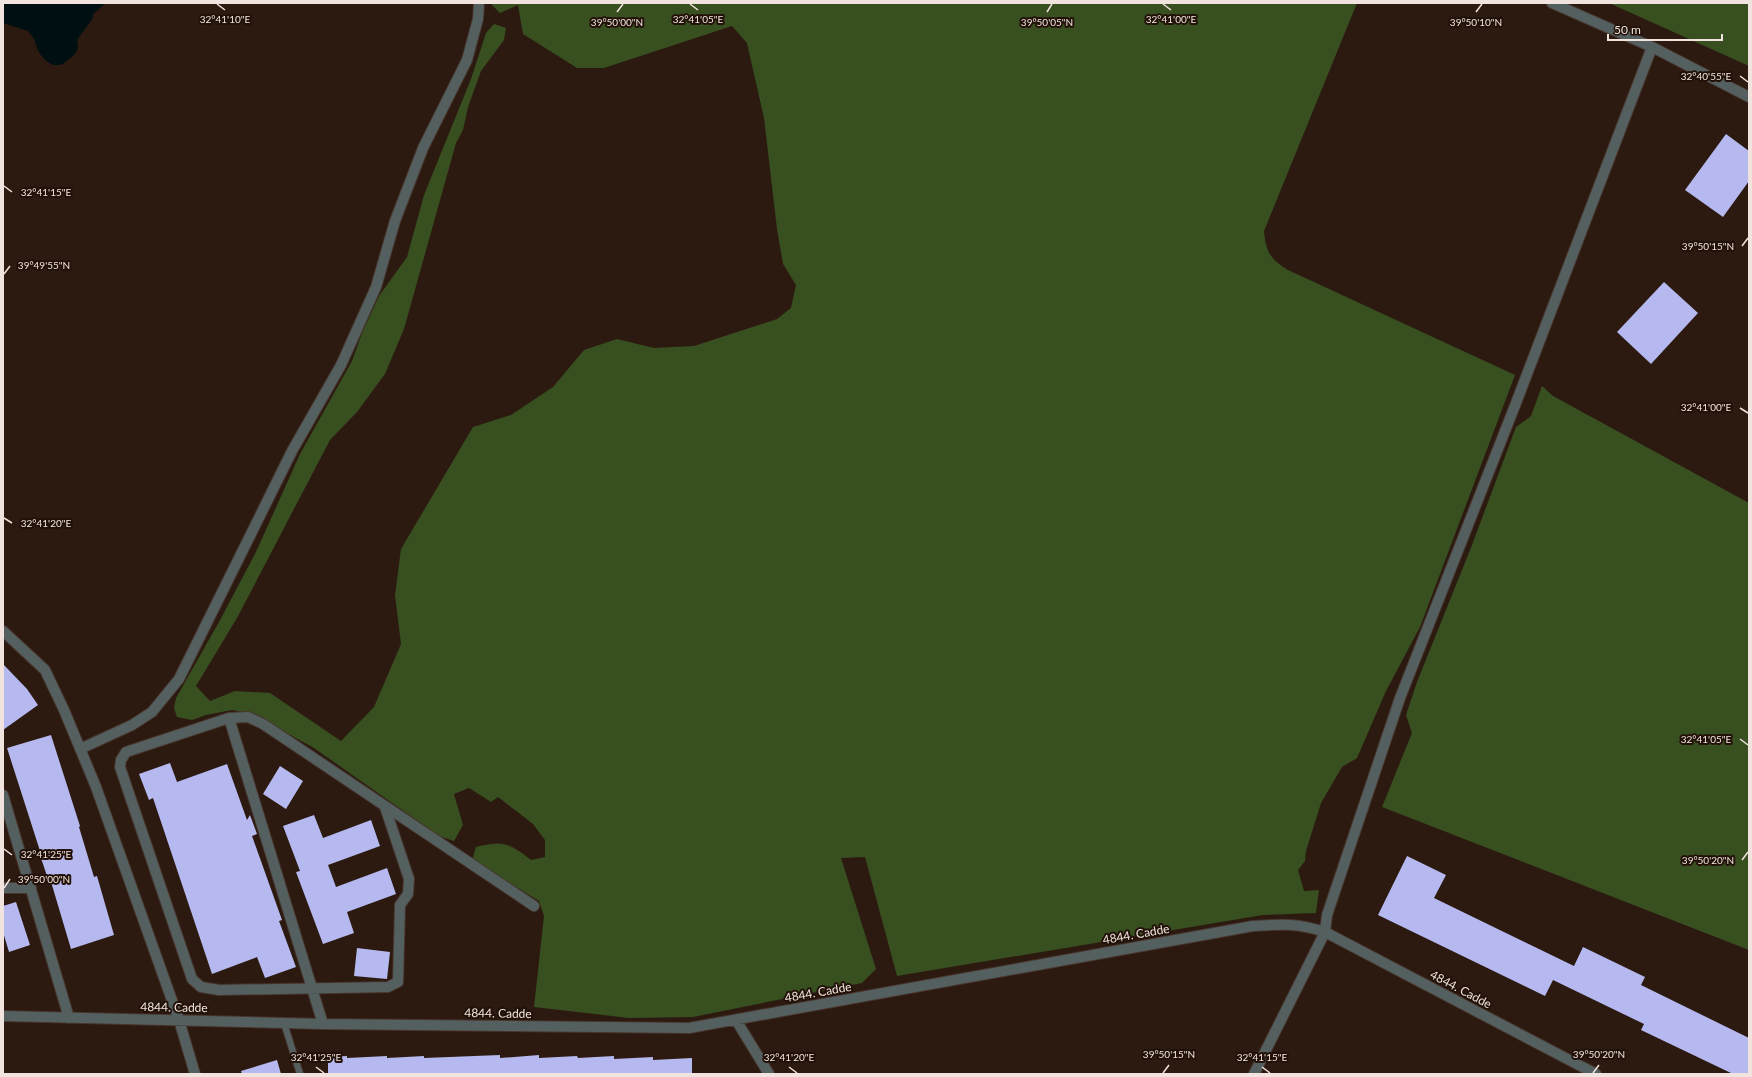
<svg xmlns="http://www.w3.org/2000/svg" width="1752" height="1077" font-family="Lato,sans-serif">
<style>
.green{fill:#384f20}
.water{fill:#000f12}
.building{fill:#b5b9f0}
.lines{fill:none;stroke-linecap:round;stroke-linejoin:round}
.lane-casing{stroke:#48362e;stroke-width:8}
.street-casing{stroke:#48362e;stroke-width:12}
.lane{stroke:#546060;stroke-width:6}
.street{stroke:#546060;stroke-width:10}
.ticks{fill:none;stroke:#f1e4de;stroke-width:1.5}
.labels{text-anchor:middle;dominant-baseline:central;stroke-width:4;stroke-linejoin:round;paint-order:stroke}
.street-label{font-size:12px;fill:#f1e4de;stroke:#221108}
.ticks-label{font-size:10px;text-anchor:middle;fill:#f1e4de;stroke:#221108;stroke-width:4;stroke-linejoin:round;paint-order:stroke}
</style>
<rect width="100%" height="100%" fill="#2c1a11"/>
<path class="green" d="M490,3H1357L1264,231C1266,252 1270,259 1288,270L1515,375L1420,627L1386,691L1357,758L1342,767L1321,803L1306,851L1305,861L1298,870L1304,891L1319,890L1316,913L1263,915L897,976L865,857L841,858L876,969L862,983L693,1017L629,1018L534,1007L544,916L539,901L472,860L476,847C503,840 509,843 531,860L545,857V840L533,824L498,797L491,802L469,788L454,794L463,825L454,841L439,836L314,748L252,714L232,710L206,715L192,720L177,717L174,708L176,698L219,622L256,552L300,454L352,361L362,333L379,296L407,257L424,195L471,79L486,33L494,24L506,28L504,40L481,71L468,107L463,130L456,143L404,329L385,374L357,412L330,440L237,618L196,686L210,701L235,691L270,693L341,741L374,707L401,644L395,595L401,549L473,427L511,415L553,387L584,350L617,339L654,348L694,346L777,319L791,308L796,285L783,264L777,229L764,118L747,43L732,26L604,68H577L523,34L518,5L500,13Z
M1609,3H1749V66Z
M1542,386L1553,396L1749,503V950L1382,807L1412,733L1406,715L1417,682L1472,545L1516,427L1531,416Z"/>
<path class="water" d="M3,3H106L93,14V18L77,40C81,53 72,56 63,64C60,65 57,65 54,65C45,63 35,49 35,40L28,31L3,23Z"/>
<path class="building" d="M1726,134L1749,151V181L1723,217L1685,190Z
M1664,282L1698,313L1651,364L1617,332Z
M3,664L27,689L38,705L3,730Z
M51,735L80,826L79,827L94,877L97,876L114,935L71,949L49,875L47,876L40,855L41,854L7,748Z
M170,763L177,782L227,764L247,820L250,815L257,834L252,836L282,920L279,921L296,967L265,978L257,957L212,974L153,798L149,800L139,774Z
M280,766L303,781L286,809L263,794Z
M314,815L323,838L371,820L380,846L328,865L336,887L387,868L396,894L347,912L354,933L323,944L296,872L300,871L283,826Z
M1407,856L1446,875L1434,898L1574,966L1583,947L1645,977L1641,985L1749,1038V1074H1733L1641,1030L1644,1024L1553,980L1545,996L1378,915Z
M16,902L30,945L9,952L3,932V906Z
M357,948L390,952L387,979L354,976Z
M500,1055V1058L539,1055V1058L577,1056L578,1058L614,1056V1059L653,1057V1060L692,1058V1074H328V1057L347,1056V1058L387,1056V1058L424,1056V1058Z
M277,1060L281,1074H242L241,1071Z"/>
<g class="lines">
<defs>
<path id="lane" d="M284,1023L300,1074"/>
<path id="street" d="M1552,3L1652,47L1749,97
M3,631L45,670L64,710L96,787L179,1020L195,1074
M229,718L323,1024
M80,749L132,725L152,712L179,679L292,451L341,365L376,287L395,221L423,148L467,60L478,19L479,3
M3,795L69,1018
M385,807L409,879L408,894L400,905L398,982L388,987L219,990L201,987L192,979L120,767L121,760L126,752L229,718L248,717L263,724L534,906
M3,888H31
M3,1016L323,1024L689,1028L1253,926C1282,924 1297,923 1325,932L1596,1074
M736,1020L769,1074
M1254,1074L1325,932L1327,915L1400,698L1516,403L1652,47"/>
</defs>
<use href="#lane" class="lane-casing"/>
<use href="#street" class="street-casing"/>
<use href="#lane" class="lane"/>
<use href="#street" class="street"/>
</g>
<path class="ticks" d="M217,4L225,10M690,4L698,10M1163,4L1171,10M617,12L623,4M1047,12L1052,4M1476,12L1482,4M1740,76L1748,82M4,186L12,192M1742,246L1748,238M4,274L10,266M1740,408L1748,413M4,518L12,523M1740,739L1748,745M4,849L12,855M1742,860L1748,852M4,888L10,879M316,1067L324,1073M789,1067L797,1073M1262,1067L1270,1073M1163,1073L1169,1065M1593,1073L1599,1065"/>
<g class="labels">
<g class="street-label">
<text transform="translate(1136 934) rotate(-10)">4844. Cadde</text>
<text transform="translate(1461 989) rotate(28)">4844. Cadde</text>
<text transform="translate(818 992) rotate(-10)">4844. Cadde</text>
<text transform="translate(174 1007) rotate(1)">4844. Cadde</text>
<text transform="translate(498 1013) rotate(1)">4844. Cadde</text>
</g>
</g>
<g class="ticks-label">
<text x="225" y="23">32°41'10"E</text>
<text x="698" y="23">32°41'05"E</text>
<text x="1171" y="23">32°41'00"E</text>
<text x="617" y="26">39°50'00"N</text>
<text x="1047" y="26">39°50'05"N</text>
<text x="1476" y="26">39°50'10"N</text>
<text x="1706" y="80">32°40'55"E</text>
<text x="46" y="196">32°41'15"E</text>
<text x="1708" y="250">39°50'15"N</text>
<text x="44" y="269">39°49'55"N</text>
<text x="1706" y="411">32°41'00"E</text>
<text x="46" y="527">32°41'20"E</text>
<text x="1706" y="743">32°41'05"E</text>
<text x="46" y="858">32°41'25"E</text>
<text x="1708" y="864">39°50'20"N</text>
<text x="44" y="883">39°50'00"N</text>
<text x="1169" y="1058">39°50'15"N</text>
<text x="1599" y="1058">39°50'20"N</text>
<text x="316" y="1061">32°41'25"E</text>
<text x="789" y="1061">32°41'20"E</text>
<text x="1262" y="1061">32°41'15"E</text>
</g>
<rect width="1752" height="1077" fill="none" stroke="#f1e4de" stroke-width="8"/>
<path d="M1608 34v6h114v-6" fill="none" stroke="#f1e4de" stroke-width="2"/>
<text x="1614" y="34" font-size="12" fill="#f1e4de" stroke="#221108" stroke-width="3" paint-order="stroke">50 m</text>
</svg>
